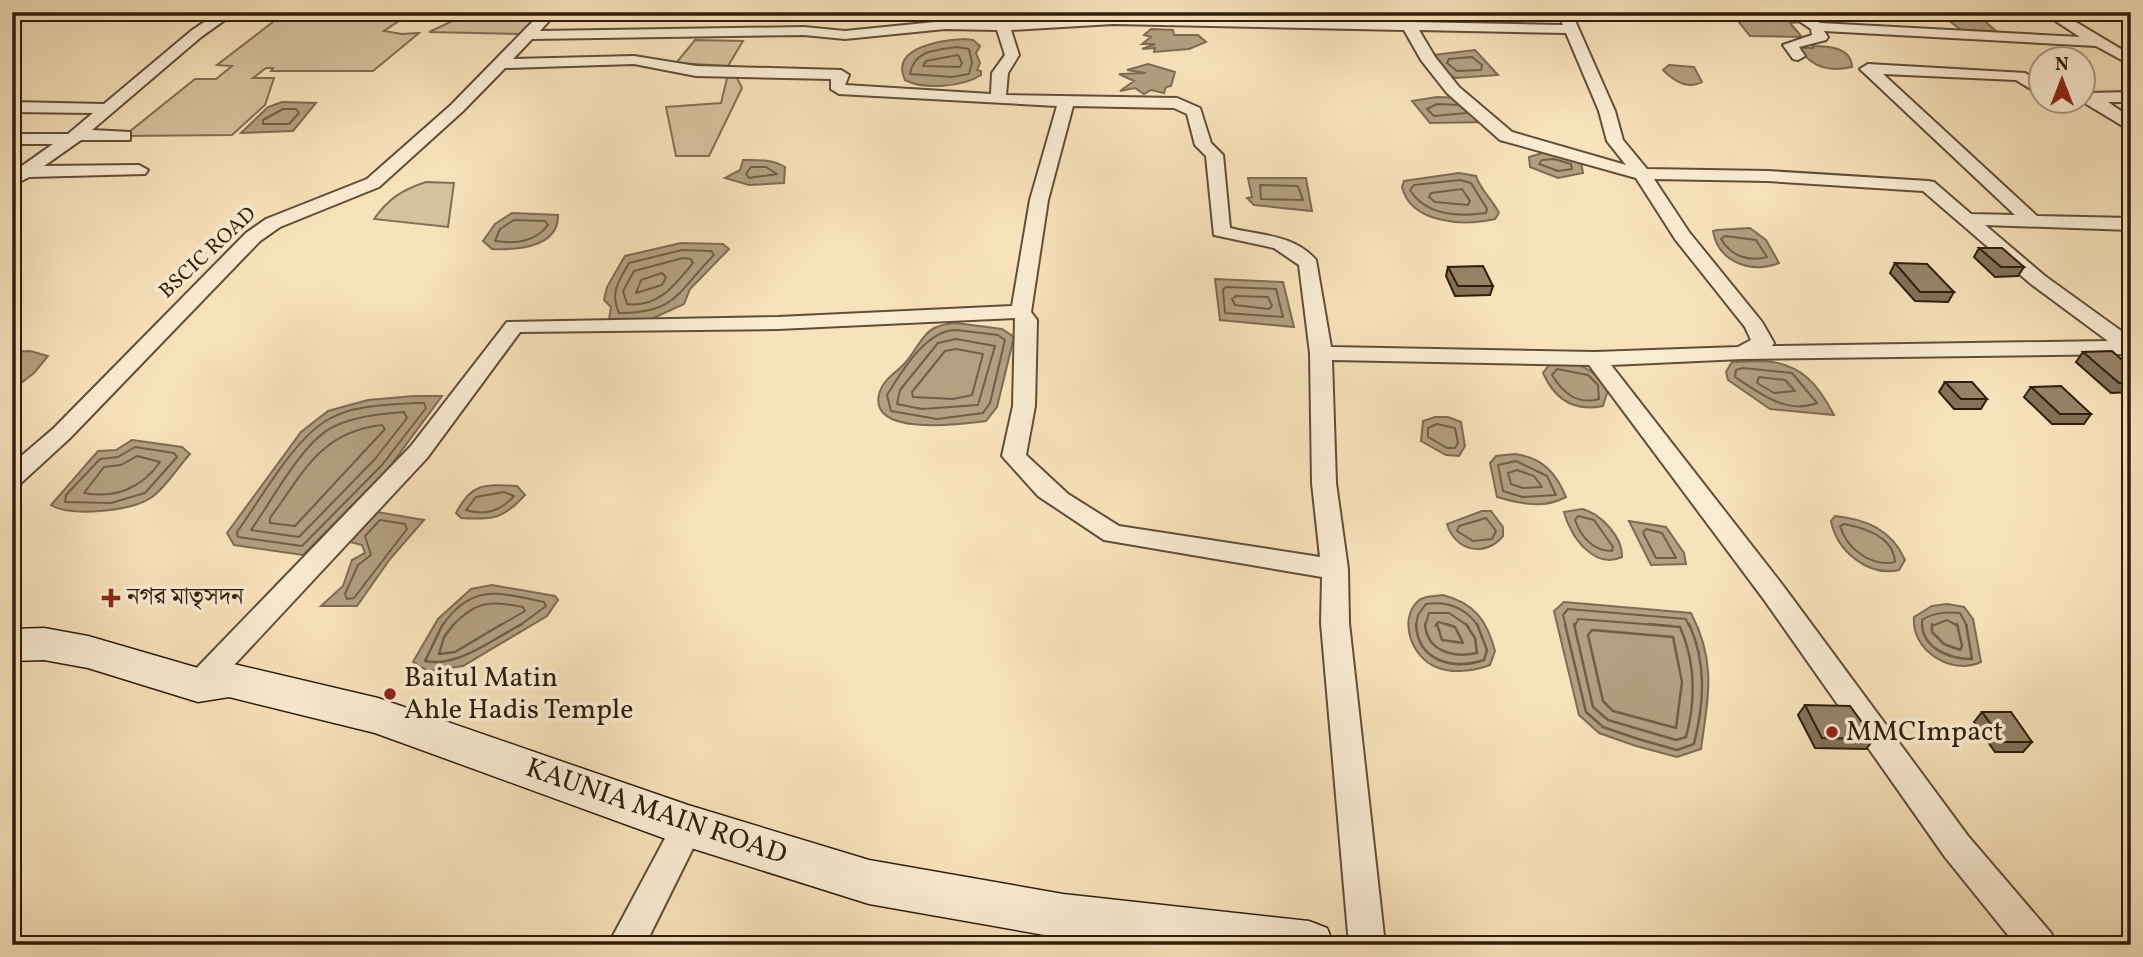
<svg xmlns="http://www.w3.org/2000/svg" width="2143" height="957" font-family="Vollkorn,'Noto Serif Bengali',serif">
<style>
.green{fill:#d6c19e;stroke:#826f55;stroke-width:2}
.water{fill:#b49f80;stroke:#7f6b52;stroke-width:2}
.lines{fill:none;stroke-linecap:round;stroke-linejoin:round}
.shore-far1{stroke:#725e46;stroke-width:2}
.shore{stroke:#725e46;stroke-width:2.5}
.street-casing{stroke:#614e38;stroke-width:4}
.secondary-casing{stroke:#2f1d0c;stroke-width:3}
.street{fill:#faecd3;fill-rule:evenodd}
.secondary{fill:#faecd3;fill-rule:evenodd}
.wall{fill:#837159;stroke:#2f1d0c;stroke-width:2}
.building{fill:#988368;stroke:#2f1d0c;stroke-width:2}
.poi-dot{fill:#8f2418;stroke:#faecd3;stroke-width:2.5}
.labels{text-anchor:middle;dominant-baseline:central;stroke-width:7;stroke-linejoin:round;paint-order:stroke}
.far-street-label{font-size:21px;fill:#2f1d0c;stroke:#faecd3}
.poi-label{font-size:24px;fill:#2f1d0c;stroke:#faecd3;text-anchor:start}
.near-poi-label{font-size:28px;fill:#2f1d0c;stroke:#faecd3;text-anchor:start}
.near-street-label{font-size:28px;fill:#2f1d0c;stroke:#faecd3}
</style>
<rect width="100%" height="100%" fill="#f8e2bc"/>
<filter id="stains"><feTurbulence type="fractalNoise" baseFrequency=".00286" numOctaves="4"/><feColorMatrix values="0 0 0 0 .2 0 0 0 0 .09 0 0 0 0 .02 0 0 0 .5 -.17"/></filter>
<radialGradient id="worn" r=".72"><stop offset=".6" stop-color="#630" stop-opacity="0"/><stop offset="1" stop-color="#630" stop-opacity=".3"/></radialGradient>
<path class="green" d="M286,12H423L411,13L384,31L402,34L419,33L373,71H271L273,68H266L253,78H274L265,105L232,135L124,136L195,79H216L232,66L217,65Z
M449,12H544L522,34L429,32L463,16Z
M695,40L743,41L728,66L676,63Z
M728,74H735L742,88L709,156H676L666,107L721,103Z
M426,182L454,183L448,227L374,219C389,198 402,190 426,182Z"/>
<path class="water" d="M1731,12H1783L1801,22L1790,23L1802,37L1750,36Z
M1938,12H1975L1998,33L1961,30Z
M1151,29L1173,30L1174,35H1198L1206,42L1189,49L1154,52L1155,48L1142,49L1155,44H1142L1151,37L1144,35Z
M964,39L973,40L980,46L976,53L980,63L977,70L981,71V75C963,87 924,90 905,80C889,47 943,40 964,39Z
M1812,46C1828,46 1851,47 1852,67C1829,72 1812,68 1799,48H1813Z
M1475,50L1498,75L1456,78L1449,75L1433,55Z
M1148,64L1175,72L1171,86L1166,87L1164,93L1151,90L1144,94L1135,88L1120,91L1134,81L1119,74L1146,73L1127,70Z
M1669,65L1694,67L1702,82C1688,90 1673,80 1663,70Z
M1437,97L1462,98L1486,122L1430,123L1412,101Z
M282,102L316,103L293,131L241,133L268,107Z
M1546,152L1581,162L1583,173L1558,178L1530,167L1529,157Z
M743,160C758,160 772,159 785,167L784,183L749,185L725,178L740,170Z
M1459,173L1476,176C1481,191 1493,200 1499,213L1495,219C1464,226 1411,224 1402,187L1404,181Z
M1248,178H1306L1312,211L1254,205L1247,198L1252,197Z
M512,213L558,215C559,248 515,250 492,249L483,241L495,224Z
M1750,228L1766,240L1779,263C1751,274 1718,262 1713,231L1717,230Z
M681,243L723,244L729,249L690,289L684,304L649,320L609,319L611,307L604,300L607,287L625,256Z
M1215,279L1283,282L1294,327L1220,320Z
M956,323L1002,329L1014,337L997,407L986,421C963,424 864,438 880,391C884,379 897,372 905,363C924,341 922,325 956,323Z
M30,351L48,356L34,373L12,390V352Z
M1552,361C1578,363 1594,367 1608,390L1603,406C1574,412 1555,400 1543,373Z
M1765,361C1801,364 1818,384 1834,415L1770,409L1728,380L1726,372L1732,362Z
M414,396H442L388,469L303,555L234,545L227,533L301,432L328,411L368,400Z
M1435,417H1448L1461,422L1465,446L1459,456L1446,455L1421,441L1423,421Z
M132,440L182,447L190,454C178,467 164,490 149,499C130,511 70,517 51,505L98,451L116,450Z
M1515,454C1543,458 1556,473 1566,497C1544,509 1521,504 1497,497L1490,463L1496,456Z
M517,486L525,495C503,519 494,520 461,518L456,513C471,483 485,484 517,486Z
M1582,509C1600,513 1623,537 1622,557C1594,570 1570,536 1564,512Z
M1482,511H1491L1503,527V536C1485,558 1455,551 1447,524Z
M377,512L424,520L390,559L357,606H321L343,586L352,560L365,553L362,545L350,542Z
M1835,516C1866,519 1892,530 1905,560L1899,570C1868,577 1837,551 1831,521Z
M1629,521L1666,527L1684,553L1686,564L1651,565Z
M492,585L555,596L558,600L547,616L463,666L428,671L413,662L438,619L471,589Z
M1443,595C1474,603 1487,620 1495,651L1490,665C1474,671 1452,674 1436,667C1413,658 1398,622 1417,602C1423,596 1434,596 1443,595Z
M1564,602L1691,613C1717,663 1708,697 1701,749L1677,757L1636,746L1599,733L1579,715L1554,611Z
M1947,604L1964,607L1973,619L1981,662C1951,676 1911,650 1914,617L1932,606Z"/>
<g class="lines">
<path class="shore-far1" d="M956,47L969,49L972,63L969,74L952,77L910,74C914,50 936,50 956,47Z
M958,55L962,63L960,67L923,66L926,61Z
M1472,57L1482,65L1481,70L1457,71L1447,63L1449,59Z
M1458,105L1437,104L1427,109L1434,116L1467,113
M283,109H296L299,113L289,124H263V120Z
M1554,159L1571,164L1572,169L1558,171L1539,164L1542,160Z
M751,167H766L777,174L749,178L746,174Z
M1460,180L1471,183L1487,209L1486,213C1458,217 1426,216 1410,190L1414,185Z
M1260,185L1298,186L1303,200L1261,199Z
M1462,189L1470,201L1468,205L1435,202L1429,197L1431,193Z
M514,220L545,221L548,225C535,242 516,244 495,241L500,229Z
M1725,236L1756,240L1767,257C1748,262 1731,256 1721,239Z
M682,250L711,251L714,255C677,292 677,313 619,313C610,292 618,282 629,263Z
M683,258L691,259L693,263C675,285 658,308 627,304L623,291L634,271Z
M662,273L666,277L662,285L636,293L641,280Z
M1226,287L1276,289L1283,317L1225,313L1223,290Z
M1236,296L1268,297L1272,306L1269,309L1235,305L1232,299Z
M956,330L998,335L1005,340L990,403L983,413L937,419L891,411L887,395C902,371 926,330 956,330Z
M956,339L995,346L978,405L922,409L897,404L900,390L938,343Z
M956,349L983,354L972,395L953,399L913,397L912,392L945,351Z
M1743,368L1792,373L1817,403C1787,415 1759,393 1735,377L1736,370Z
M1557,369L1588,375L1598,385L1599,399C1577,405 1563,393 1552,375Z
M1759,377L1785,380L1795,391L1774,393L1757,383Z
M414,403H424L426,408L382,465L302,546L238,537L237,532C261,499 293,439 329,419C353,405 387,405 414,403Z
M404,412L407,418L375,459L299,537L251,530C272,501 303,440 335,426C357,416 381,414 404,412Z
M1437,424L1455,428L1458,443L1455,448H1447L1428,437V428Z
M382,425L385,429L295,526L270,523V518C304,472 320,432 382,425Z
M135,447L174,453L177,457L145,493L111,503L65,502L66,495L100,459L118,457Z
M137,456L160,462C142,488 115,499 84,493L104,467L121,465Z
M1516,461L1547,476L1556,495L1522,497L1503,491L1498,465Z
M1517,470L1534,476L1542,487L1523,488L1511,484L1508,473Z
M504,492L514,496C501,511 485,516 466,510L476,497Z
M1578,516L1594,520L1613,547L1612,551C1593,551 1581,537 1575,520Z
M1486,518L1496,531L1492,539L1473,541L1457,531L1459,526Z
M380,520L405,524L407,529L354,598L347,599L345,594L358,565L371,555L365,536Z
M1844,524C1865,528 1894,537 1895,562C1871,567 1847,549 1840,526Z
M1646,529L1662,533L1676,558H1656L1643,533Z
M442,626C472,582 500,593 544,602L546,606L519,626
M452,626C477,600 490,601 523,607L525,611L499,626
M1416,626L1418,615L1426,604C1448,601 1465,607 1478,626
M1425,626L1429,613H1449L1468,626
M1435,626L1438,622L1452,626
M1566,626L1563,615L1568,609L1686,619L1689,626
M1575,626L1578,619L1670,626
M1922,626V620C1935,612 1945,612 1960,613L1967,626
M1932,626L1947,620L1958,626"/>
<path class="shore" d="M443,624L425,661C457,668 493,639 522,624
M454,624L444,637L439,654L455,652L502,624
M1416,624C1418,662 1453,670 1484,660L1487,650L1477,624
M1425,624C1427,652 1454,658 1477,653L1475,638L1466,624
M1437,624L1442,640L1463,643L1455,627L1446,624
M1565,624L1586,712L1603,727L1638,739L1677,750L1694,744C1704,704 1707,663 1689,624
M1574,624L1593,707L1608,720L1676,740L1686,737C1696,699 1696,663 1680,627L1648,624
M1922,624C1923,649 1950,659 1972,659L1966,624
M1932,624V632L1944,644L1960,650L1962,646L1957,624
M1592,630L1673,637L1682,682L1676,728L1613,711L1603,701L1588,635Z"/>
<defs>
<path id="street" d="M219,12H236L201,37L92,130L130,132V140H81L44,166L139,165L148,170L145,174L29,177L12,186V173L53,144H12V134H68L93,113L12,112V102L104,104L191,31Z
M542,12H557L540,31L804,27L845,31L945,21L1003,22L1113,16L1563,25L1559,16L1568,12L1573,16L1615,111L1623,140L1647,169L1768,171L1928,181L1934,182L1971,214L2015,215L1860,69L1868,64L2025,73L2042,84V96L2016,80L1883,74L2037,216L2131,218V230L1985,225L2045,276L2131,338V354L1742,359L1611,365L1784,587L1968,836L2051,933L2057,945H2016L1945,857L1765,601L1589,365L1332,360L1336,483L1348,569L1349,623L1385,945H1349L1321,623L1322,577L1104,540L1038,496L1002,456L1013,406L1015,318L778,329L520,332L427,458L208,693L198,697L188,693L183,685L188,677L411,446L507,322L778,317L1012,306L1030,200L1057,106L839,94L831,89V79L696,76L634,64L505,68L463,111L379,187L280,227L260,241L70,438L21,483L12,485V464L54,428L246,233L266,219L367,179L451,105ZM1113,24L1404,30L1421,60L1447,93L1500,140L1636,178L1675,239L1745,327L1751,340L1738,347L1595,352L1331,347L1316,260C1293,234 1261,236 1230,228L1223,155L1211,143L1200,108L1177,98L1006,95L1008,73L1019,55L1011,30ZM945,29L997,30L1005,55L992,73L991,94L845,85L849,75L841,70L696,66L634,56L513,59L532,39L804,35L845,39ZM1419,30L1566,33L1599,111L1607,141L1626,165L1512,132L1459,87L1435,57ZM1073,106L1174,108L1187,114L1195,145L1206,156L1214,235L1274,248L1299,265L1310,353L1312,483L1320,557L1119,526L1068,494L1026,455L1035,406L1037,320L1031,312L1048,200ZM1654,179L1768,181L1923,191L2031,284L2108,341L1772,346L1774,343L1762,322L1689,232Z
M1786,12H1803L1820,23L2080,37L2042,12H2059L2131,55V65L2096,46L1824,31L1828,37L1826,40L1799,47L1805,56L1798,60L1793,59L1783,45L1812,35L1811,29Z
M2131,92V102H2108L2131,118V131L2083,102L2084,94L2088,93Z
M688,812L699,816L704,826L645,945H608L677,816Z"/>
<path id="secondary" d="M44,628L88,636L198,668L229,663L378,698L688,805L869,860L1063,894L1309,921L1327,928L1334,945H1101L869,904L688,847L375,733L229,697L198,702L88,668L44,660L12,661V629Z"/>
</defs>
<use href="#street" class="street-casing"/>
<use href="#secondary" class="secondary-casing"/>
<use href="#street" class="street"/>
<use href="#secondary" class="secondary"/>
</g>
<path class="wall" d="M1979,248L2024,267L2018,276L1995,277L1974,257Z
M1895,263L1954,292L1948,302L1915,301L1890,273Z
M1448,267L1493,286L1490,295L1455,296L1446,276Z
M2083,352L2131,368V392L2111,393L2076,362Z
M1945,382L1987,399L1981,409H1954L1939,392Z
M2031,387L2091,414L2084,424H2052L2024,397Z
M1805,705L1874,739L1866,749L1815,748L1798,715Z
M1982,712L2032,742L2023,752H1995L1974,722Z"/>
<path class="building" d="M1979,248H2002L2024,267H2001Z
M1895,263L1927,264L1954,292H1920Z
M1483,266L1493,286H1458L1448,267Z
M2112,351L2131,368V383H2119L2083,352Z
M1945,382H1972L1987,399H1961Z
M2061,386L2091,414H2060L2031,387Z
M1805,705L1850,706L1874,739L1822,738Z
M1982,712H2011L2032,742H2004Z"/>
<g class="poi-dot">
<path d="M107.5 587.5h7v7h7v7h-7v7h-7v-7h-7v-7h7z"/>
<circle cx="390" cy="694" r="7"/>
<circle cx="1832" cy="732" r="7"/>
</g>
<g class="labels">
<g class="far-street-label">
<text transform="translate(208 253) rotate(-43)">BSCIC ROAD</text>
</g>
<g class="poi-label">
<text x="127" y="598">নগর মাতৃসদন</text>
</g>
<g class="near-poi-label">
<text x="404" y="678">Baitul Matin<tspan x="404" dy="32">Ahle Hadis Temple</tspan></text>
<text x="1846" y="732">MMCImpact</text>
</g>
<g class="near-street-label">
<text transform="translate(656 812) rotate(19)">KAUNIA MAIN ROAD</text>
</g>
</g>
<rect width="2143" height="957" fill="none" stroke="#f8e2bc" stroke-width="42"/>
<rect x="14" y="14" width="2115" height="929" fill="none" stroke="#2f1d0c" stroke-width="3.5"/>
<rect x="21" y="21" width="2101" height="915" fill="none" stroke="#2f1d0c" stroke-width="2"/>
<g transform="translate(2062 80)"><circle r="33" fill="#faecd3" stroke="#a99983" stroke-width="2"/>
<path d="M0-5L12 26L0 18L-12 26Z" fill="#8f2418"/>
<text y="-10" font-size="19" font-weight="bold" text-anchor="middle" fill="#2f1d0c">N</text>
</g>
<rect width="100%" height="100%" filter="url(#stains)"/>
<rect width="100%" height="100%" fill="url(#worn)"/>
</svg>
